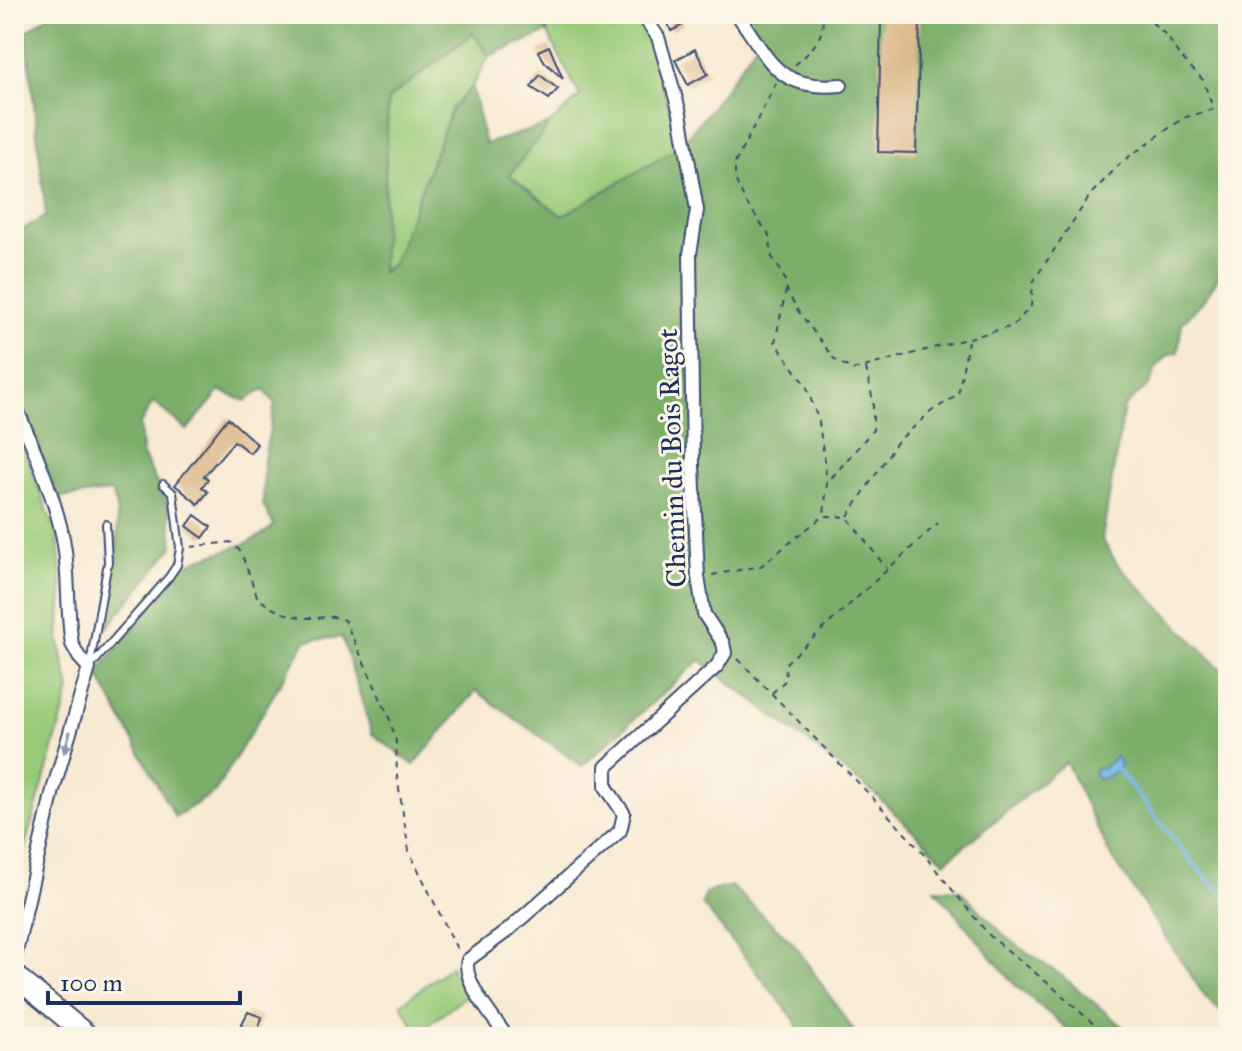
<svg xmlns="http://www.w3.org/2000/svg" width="1242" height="1051" font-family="'IM FELL Great Primer',serif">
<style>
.green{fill:#99ca79;stroke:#5a7c6c;stroke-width:2}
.forest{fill:#7aae69;stroke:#4a6e64;stroke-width:2}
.water{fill:#71b7e8;stroke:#4673a3;stroke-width:2}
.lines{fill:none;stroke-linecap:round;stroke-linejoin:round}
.stream{stroke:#71b7e8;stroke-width:4}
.building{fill:#dbb88b}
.service-casing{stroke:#3c4b6f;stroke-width:10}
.minor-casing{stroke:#3c4b6f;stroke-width:16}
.primary-casing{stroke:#3c4b6f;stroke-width:24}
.path{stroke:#3c4b6f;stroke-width:2;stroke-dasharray:6 6;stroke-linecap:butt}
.service{stroke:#fff;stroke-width:6}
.minor{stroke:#fff;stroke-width:12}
.primary{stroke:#fff;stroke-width:20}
.oneway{fill:#8d97ae}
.labels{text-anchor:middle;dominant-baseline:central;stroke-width:6;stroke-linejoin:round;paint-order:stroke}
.street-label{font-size:28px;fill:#1b2f5e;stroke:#fcf5e5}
</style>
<rect width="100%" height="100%" fill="#fcf5e5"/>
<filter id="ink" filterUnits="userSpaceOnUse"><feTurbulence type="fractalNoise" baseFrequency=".0125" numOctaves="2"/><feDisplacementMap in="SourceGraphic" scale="16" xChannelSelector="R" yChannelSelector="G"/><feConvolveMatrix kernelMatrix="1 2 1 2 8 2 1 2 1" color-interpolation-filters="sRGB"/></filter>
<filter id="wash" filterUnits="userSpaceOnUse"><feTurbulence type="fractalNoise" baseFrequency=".006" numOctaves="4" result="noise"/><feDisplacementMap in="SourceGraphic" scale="32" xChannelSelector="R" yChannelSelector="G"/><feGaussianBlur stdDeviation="1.8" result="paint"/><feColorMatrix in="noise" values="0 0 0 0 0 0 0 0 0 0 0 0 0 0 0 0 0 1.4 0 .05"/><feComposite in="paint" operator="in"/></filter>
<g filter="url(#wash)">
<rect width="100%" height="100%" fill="#f8e9d2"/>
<path class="green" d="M538,14H635L651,40L679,147L562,216L509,175L550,124L580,96Z
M474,33L489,56L472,87L452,108L393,264L381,272L388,99Z
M14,421L58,539L62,592L59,641L70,690L14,884Z
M451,966L466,996L418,1033L401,1004Z"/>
<path class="forest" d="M51,14H538L548,32L489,56L473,33L388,99L382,272L393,264L452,108L472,87L485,144L550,124L509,175L562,216L679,147L709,111L761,37L744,14H1228V249L1219,277L1202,302L1182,323L1178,352L1168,355L1156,368L1150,384L1124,407L1102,539L1118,565L1228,676V1018L1206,998L1108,851L1066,762L945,862L874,793L700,660L582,766L476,691L414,765L372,734L342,637L306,641L215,792L175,817L97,673L182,567C210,552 254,547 274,525L263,505L264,459L275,403L263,389L245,401L220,391L187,430L153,402L140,424L142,453L169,508L173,547L107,628C110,598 126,515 111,492L58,498L23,405L14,391V234L46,216L26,32Z
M731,886L794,944L858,1037H799L795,1020L702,904L706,892Z
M935,889L960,890L1008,939L1061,975L1135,1037H1077L1015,985Z"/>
<path class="water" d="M1116,757L1121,764C1116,771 1107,779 1098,779L1095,774L1096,768L1102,769Z"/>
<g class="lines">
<path class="stream" d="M1117,769L1192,862L1223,895L1228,897"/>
</g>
<g id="blocks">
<path class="building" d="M664,14H678L683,25L671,31Z
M881,18L920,19L916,153L878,152Z
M549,46L563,79L545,62L538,51Z
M695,49L708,74L688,85L675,60Z
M540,75L558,89L549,99L531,87Z
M228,418L257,444L250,453L234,441L204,476L208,479L202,487L208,492L198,504L175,485Z
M195,515L211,527L203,538L187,526Z
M248,1012L262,1017L256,1037H235Z"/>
</g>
</g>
<g filter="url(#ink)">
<use href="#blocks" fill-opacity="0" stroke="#3c4b6f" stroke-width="2"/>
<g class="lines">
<defs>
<path id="service" d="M90,664L108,562L106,524
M89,668L169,577L177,565L180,548L173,493L163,484"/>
<path id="minor" d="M737,14C770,60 777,91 841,85
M14,404C32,442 60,509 65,551C69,581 67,613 72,644L79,657L89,668L53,790L14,961
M507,1037C495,1020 461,980 468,960L507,931L620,831L624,814L606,787V767L717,666L725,653L723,643L704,614L698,577L693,466L690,254L697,210L680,113L658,37L642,14"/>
<path id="primary" d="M14,975L89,1037"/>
</defs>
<use href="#service" class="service-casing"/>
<use href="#minor" class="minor-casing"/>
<use href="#primary" class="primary-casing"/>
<path class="path" d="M1143,14L1167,36L1179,55L1203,80L1213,108
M795,65C810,52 828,35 821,14
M776,83L735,163V179L745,201L769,235L772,257L783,274L788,293L798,311L835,360L853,370L1013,326L1031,306L1033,282L1091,194L1123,161L1183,118L1214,109L1228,112
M786,290L775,342L806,385L819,422L827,481
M866,368L873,401V430L827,483L824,516L847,517L887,569
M848,516L897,442L933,410L958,395L968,341
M191,547L231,542L241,552L257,596C270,611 293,618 313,618C324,618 335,614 345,621L389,717L396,742L397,776L409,851L458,951
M712,575L761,566L823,516
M738,659L871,796L920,850L989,935L1055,989L1108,1037
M772,693L786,680L785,664L938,523"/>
<use href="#service" class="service"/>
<use href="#minor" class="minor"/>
<use href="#primary" class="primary"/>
</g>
<defs><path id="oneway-solid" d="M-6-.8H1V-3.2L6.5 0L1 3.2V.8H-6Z" transform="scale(2)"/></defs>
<use class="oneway" href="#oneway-solid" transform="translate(67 742) rotate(106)"/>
</g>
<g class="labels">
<g class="street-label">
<text transform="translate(672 458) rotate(-92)">Chemin du Bois Ragot</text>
</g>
</g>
<rect width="1242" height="1051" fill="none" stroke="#fcf5e5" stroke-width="48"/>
<path d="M48 991v12h192v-12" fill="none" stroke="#1b2f5e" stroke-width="4"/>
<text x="60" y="991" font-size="24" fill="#1b2f5e" stroke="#fcf5e5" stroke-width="6" paint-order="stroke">100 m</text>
</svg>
